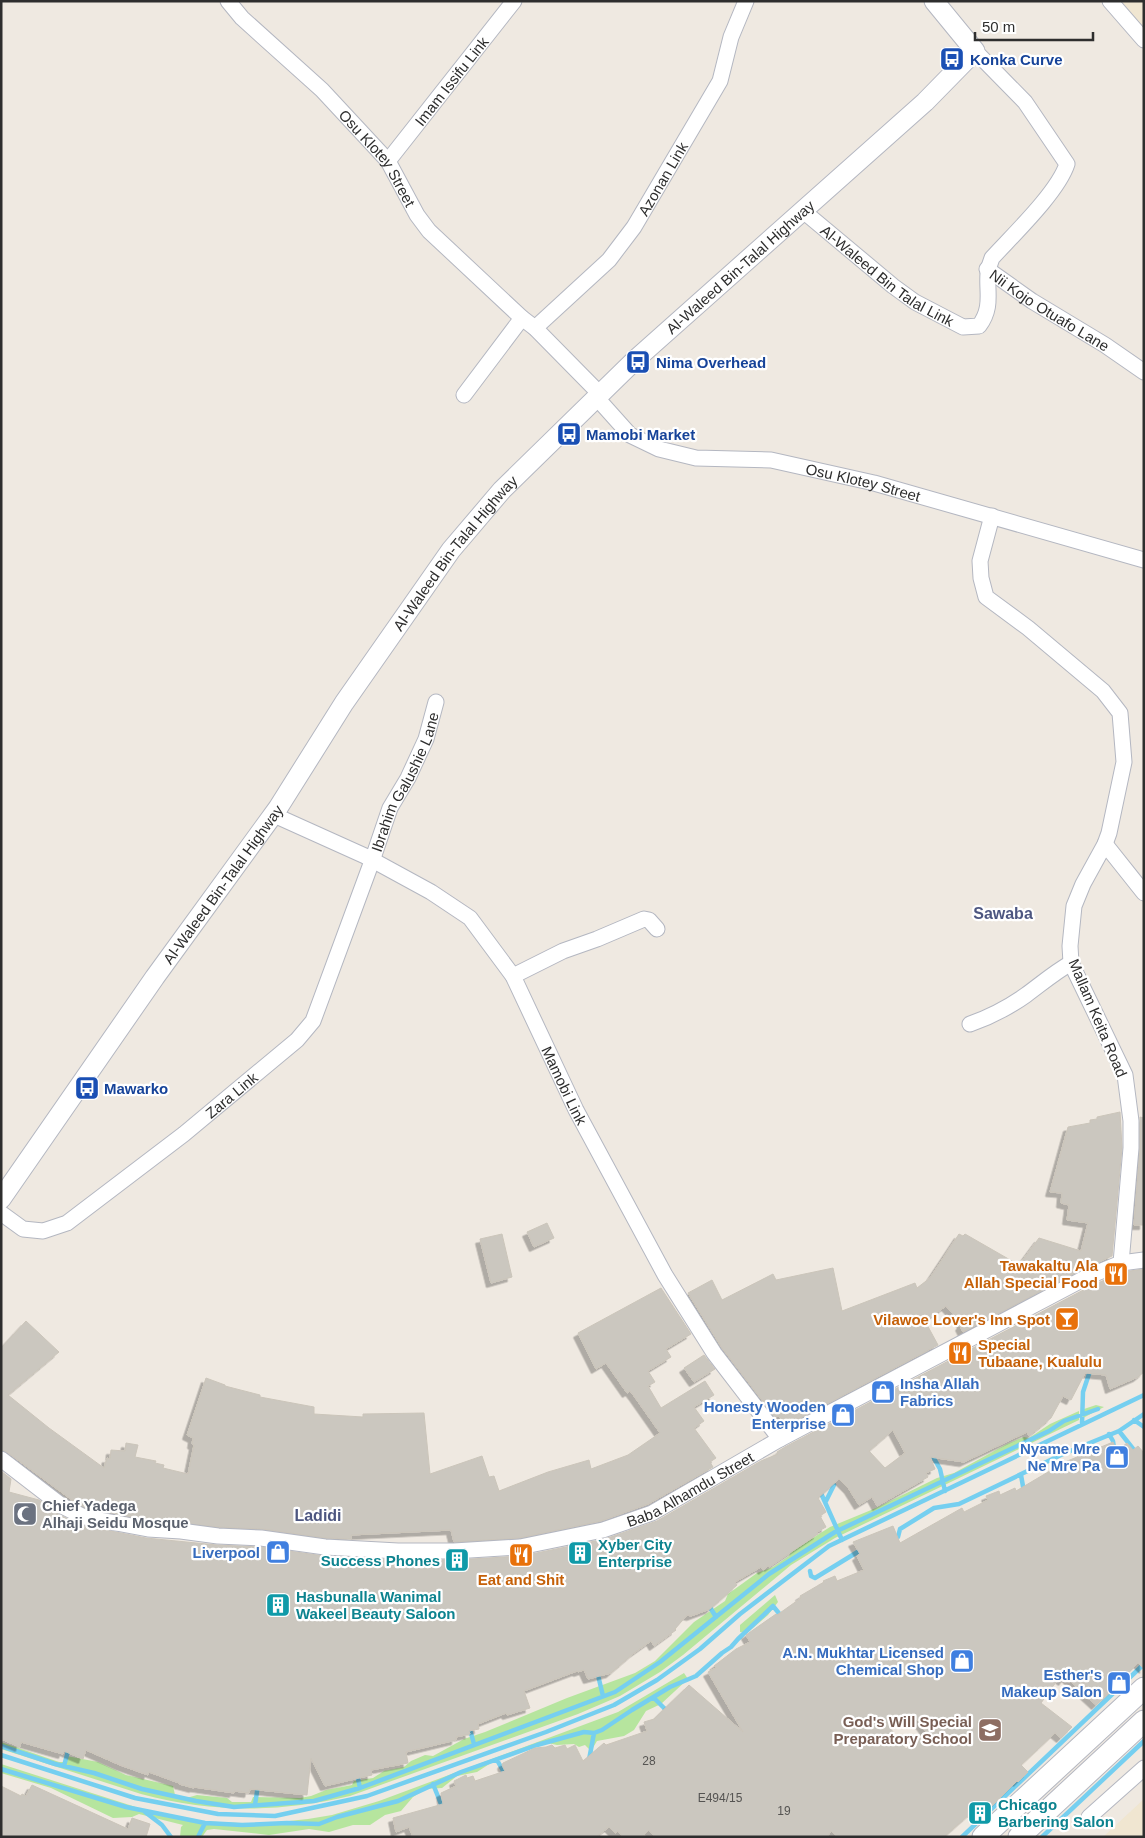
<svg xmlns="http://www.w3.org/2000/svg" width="1145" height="1838" font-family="Arial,sans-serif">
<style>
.education{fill:#f0e6d1}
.green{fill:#b6e59e}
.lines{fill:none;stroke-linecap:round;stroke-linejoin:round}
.stream{stroke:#75cff0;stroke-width:4.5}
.building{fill:#cbc7bf;stroke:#cbc5ba;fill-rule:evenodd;filter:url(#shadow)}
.minor-casing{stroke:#b4b7c1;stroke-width:17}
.tertiary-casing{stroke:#b4b7c1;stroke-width:21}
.secondary-casing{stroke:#b4b7c1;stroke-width:23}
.minor{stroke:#fff;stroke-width:15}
.tertiary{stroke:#fff;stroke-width:19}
.secondary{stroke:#fff;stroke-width:21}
.labels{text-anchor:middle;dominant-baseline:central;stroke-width:4.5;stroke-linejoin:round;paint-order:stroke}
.number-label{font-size:12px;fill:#555452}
.transit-label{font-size:15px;font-weight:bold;fill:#164399;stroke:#fff;text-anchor:start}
.street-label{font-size:15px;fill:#2e2e2e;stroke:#fff}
.food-label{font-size:15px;font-weight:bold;fill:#c56008;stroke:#fff;text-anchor:end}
.shop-label{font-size:15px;font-weight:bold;fill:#366cbe;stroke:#fff;text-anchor:end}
.worship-label{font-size:15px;font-weight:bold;fill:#5b616d;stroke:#fff;text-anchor:start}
.culture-label{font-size:15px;font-weight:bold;fill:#0d838f;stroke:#fff;text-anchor:start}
.education-label{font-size:15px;font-weight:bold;fill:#785e54;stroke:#fff;text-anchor:end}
.neighbourhood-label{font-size:16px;font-weight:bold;fill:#4d5680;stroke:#fff}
</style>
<defs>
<filter id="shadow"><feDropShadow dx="-4.5" dy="4.5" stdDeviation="0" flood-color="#0004"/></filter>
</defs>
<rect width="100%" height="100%" fill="#efe9e1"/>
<path class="education" d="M1115,1H1144V33Z
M1144,1799V1837H1103Z"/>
<path class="green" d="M1096,1405L1104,1407L1083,1418L1084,1409Z
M1079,1411V1420L835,1538L791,1565L683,1655L660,1672L620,1696L578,1714L350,1796C276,1813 214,1813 141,1794L1,1749V1742L59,1762H63L67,1756L98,1762L126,1775L173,1786L175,1795L180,1797H190L197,1795L227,1798L232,1802H251L253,1797L300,1798L311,1796L326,1790L352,1785L354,1781L373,1778L384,1771L404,1767L411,1761L425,1755L433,1756L464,1739L485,1732L567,1698L635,1673L655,1661L694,1622L725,1601L728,1594L757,1573L773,1567L789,1556L791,1552L830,1527L876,1508L937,1478L954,1473L1007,1444L1024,1437L1029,1438L1050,1424Z
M775,1595L778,1602L768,1615L747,1633L740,1632V1625Z
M684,1673L688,1679L661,1704L646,1711L634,1730L624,1736L597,1741L591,1751L585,1745L579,1747L574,1744L557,1745L548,1743L494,1761L477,1772L457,1776L442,1788L426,1789L421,1792L413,1797L401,1811L385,1815L370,1825H353L329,1832L309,1829L269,1835L214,1829L207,1830L202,1837H180L181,1827L183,1825L139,1814L132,1817L113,1818L51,1788L1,1773V1764L142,1809L199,1821L260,1824L308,1819L332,1815L379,1801L618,1712Z"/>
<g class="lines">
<path class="stream" d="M1134,1420L1144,1427
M1082,1424L1083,1392L1091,1368
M1119,1431L1134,1450
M1109,1434L1113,1441L1114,1448
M931,1453L940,1469L945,1491
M1021,1475L1024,1492
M820,1491L842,1540
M826,1501L834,1485
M892,1539L898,1537L900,1529L934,1508L959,1504L1063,1454L1119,1431L1144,1414
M810,1571L811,1576L815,1578L864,1548
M708,1604L716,1617
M597,1671L603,1696
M654,1698L669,1713
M469,1726L474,1744
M1,1746L55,1764L94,1773L142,1789L196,1801L234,1807L314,1801L360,1788L615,1692L660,1662L769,1574L835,1532L1049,1431L1064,1421L1098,1409
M1,1755L135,1798L218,1814L275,1816L367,1796L546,1732L614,1705L657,1680L700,1649L740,1614L829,1546L1144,1395
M497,1760L506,1776
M589,1760L594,1733
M64,1766L69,1747
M1,1769L126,1807L205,1823L242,1825L287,1823L319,1824L337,1817L398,1801L461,1772L537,1745L584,1732L594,1733L602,1730L632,1710L670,1687L696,1676L722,1653L731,1647L738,1639L773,1606L782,1617
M357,1774L360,1788
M433,1784L443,1809
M255,1805L258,1785
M145,1812L162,1825L171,1837
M198,1837L205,1823
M962,1837L1144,1664
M1042,1837L1144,1741"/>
</g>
<path class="building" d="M1120,1112L1122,1148L1112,1256L1083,1269L963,1332L960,1326L962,1324L946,1306L925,1321L938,1345L785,1426L779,1416L775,1417L722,1348L688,1293L712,1280L722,1300L773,1274L776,1280L833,1268L842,1311L915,1283L917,1288L930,1278L959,1234L963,1236L965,1234L1019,1265L1039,1238L1081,1251L1088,1223L1067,1220L1069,1205L1061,1203L1062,1193L1050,1192L1068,1127L1090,1123V1120L1097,1119V1117Z
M1140,1117L1144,1118V1225H1134L1140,1149Z
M547,1223L554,1238L534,1247L527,1232Z
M502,1234L512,1277L491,1283L480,1239Z
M1144,1269V1372L1138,1377L1110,1389L1106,1375L1085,1373L1071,1400L1063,1396L1051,1418L1029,1436L1027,1432L964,1462L930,1457L935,1469L926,1473L928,1477L877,1506L872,1497L859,1505L849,1489L839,1479L818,1498L826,1512L820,1516L826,1527L817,1532L818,1534L769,1567L768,1566L763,1570L761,1567L735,1582L737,1585L710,1609L691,1616L687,1615L675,1629L676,1630L654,1646L651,1641L634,1653L611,1673L588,1679L584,1670L578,1672L577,1671L524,1691L530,1708L507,1715L506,1713L478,1724L479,1729L469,1731L470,1734L456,1737V1740L406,1752L408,1763L371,1770L372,1775L325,1786L311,1758L307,1795L250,1789L249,1793L234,1791V1793L194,1787V1788L179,1784V1783L149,1772L148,1775L120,1765L86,1750L83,1759L64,1751L63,1754L21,1742L20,1747L1,1739V1471L11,1479L9,1492L39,1500L58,1514L80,1525L146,1538L217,1545L260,1547L324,1556L397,1560H455L522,1556L605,1539L657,1521L761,1461L778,1454L777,1452L785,1447L1091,1286L1123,1272ZM893,1430L905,1453L885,1468L869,1451Z
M661,1288L691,1334L666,1349L671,1357L648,1371L655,1382L648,1386L661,1408L705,1381L714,1395L694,1407L704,1421L694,1428L716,1458L710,1462L713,1467L648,1504L601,1521L519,1538L454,1542L451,1530L351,1535V1539L326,1538L262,1529L219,1527L149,1520L87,1508L72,1500L7,1452L1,1450V1348L26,1321L59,1352L8,1395L49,1428L104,1468L107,1458L110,1459L111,1450L125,1451L126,1443L138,1445L135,1457L156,1461L155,1463L164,1465L163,1468L188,1474L194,1445L192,1444L193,1438L187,1435L206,1378L225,1385V1386L260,1395V1397L314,1407V1414L363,1417V1414L424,1413L430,1474L482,1456L489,1477L494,1476L499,1491L548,1472L589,1460L591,1469L628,1455L660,1433L634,1396L630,1391L627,1393L606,1363L596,1369L578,1333Z
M704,1355L715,1369L694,1382L684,1368Z
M1113,1442L1117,1451L1127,1443L1133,1450L1138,1446L1144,1453V1669L1138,1663L1120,1681L1121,1682L1096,1705L1066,1677L1063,1681L1059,1678L1041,1703L1072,1727L1061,1738L1055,1733L1021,1765L1028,1772L1018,1782L1017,1781L979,1819L972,1812L944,1837H837L831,1831L827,1837H655L649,1830L642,1837H623L618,1831L615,1833L609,1827L596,1837H413L409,1827L396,1832L393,1818L443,1804L441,1793L456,1786L454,1781L466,1775L467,1778L473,1776L475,1781L505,1771L502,1765L503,1763L535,1748L546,1747L552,1745L555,1748L565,1745L567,1749L575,1745L583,1761L604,1743L606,1745L647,1731L644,1722L654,1719L689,1685L743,1732L708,1672L716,1668L714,1666L736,1649L750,1642L746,1635L776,1614L777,1615L801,1598L800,1596L824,1582L823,1581L835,1576L837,1581L864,1570L857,1556L860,1554L853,1542L893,1526L900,1543L962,1508L964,1512L988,1500L986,1496L999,1491L1000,1495L1015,1488L1016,1491L1065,1462ZM913,1714L927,1733L906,1749L890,1728Z
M32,1785L128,1829L132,1818L150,1824L146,1837H1V1786L21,1796L22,1794L26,1796Z"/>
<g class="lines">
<defs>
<g id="minor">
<path id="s1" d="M228,1L242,18L322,90L388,161L417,215L429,231L522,318L535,328L600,394"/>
<path d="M1110,1L1144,40"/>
<path id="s2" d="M388,161L514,1"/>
<path id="s3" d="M802,210L893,286L915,302L963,327L979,326C997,302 981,283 992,258C1013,235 1058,192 1067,164L1025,102L975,51"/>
<path id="s4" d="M987,269L1032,301L1105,345L1144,372"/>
<path id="s5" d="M535,328L609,260L634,227L720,81L731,37L746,1"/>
<path d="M464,395L522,318"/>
<path id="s6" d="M596,397L630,435L659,449L696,458L771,460L874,483L1144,560"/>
<path d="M992,516L980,561L981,578L986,597L1028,628L1103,691L1120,713L1124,762L1109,833L1105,844L1083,884L1074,906L1070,946L1071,963L1125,1075L1131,1121V1148L1121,1263"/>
<path id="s7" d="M274,815L365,856L431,892L470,918L513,976L576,1110L665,1275L714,1353L780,1439"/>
<path d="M1105,844L1144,893"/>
<path d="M513,976L563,951L597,939L644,919L649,920L657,929"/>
<path d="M970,1024C990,1017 1009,1007 1026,995C1041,984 1055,972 1071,963"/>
<path id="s8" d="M1,1213L23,1229L43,1231L67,1223L184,1134L297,1040L313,1021L372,861L390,808L408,778L426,739L436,702"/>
<path id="s9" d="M1,1459L62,1506L84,1517L148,1529L181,1531L218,1536L261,1538L325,1547L398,1551H454L520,1547L603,1530L652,1513L780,1439L1087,1277L1121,1263L1144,1260"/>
<path d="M1089,1817L1144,1768"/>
</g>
<g id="tertiary">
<path id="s10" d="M1,1199L155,977L278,808L344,703L451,550L502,490L635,360L925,102L975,51L934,1"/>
</g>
<path id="secondary" d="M983,1837L1144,1688
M1019,1837L1144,1721"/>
</defs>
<use href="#minor" class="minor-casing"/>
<use href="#tertiary" class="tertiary-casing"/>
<use href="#secondary" class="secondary-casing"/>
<use href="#minor" class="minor"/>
<use href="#tertiary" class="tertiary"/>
<use href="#secondary" class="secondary"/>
</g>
<defs>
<symbol id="bus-square" viewBox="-11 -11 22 22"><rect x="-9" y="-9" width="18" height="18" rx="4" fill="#1a4fb4" stroke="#fff"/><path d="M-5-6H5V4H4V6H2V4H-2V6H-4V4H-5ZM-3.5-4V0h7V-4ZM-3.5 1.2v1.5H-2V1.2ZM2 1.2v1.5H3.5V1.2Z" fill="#fff"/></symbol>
<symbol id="restaurant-square" viewBox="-11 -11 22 22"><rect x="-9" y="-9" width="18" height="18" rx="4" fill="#e8710a" stroke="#fff"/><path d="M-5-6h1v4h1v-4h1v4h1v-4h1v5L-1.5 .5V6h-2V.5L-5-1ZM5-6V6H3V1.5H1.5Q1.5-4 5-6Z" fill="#fff"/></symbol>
<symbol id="bar-square" viewBox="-11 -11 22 22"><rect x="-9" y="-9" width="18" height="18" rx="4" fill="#e8710a" stroke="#fff"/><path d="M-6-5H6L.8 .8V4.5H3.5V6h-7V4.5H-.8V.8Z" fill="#fff"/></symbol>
<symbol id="shop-square" viewBox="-11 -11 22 22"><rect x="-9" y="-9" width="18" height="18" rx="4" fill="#3f7fe0" stroke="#fff"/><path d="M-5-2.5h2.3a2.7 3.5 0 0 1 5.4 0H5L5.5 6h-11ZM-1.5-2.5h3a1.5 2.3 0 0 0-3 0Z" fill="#fff"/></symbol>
<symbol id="mosque-square" viewBox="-11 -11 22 22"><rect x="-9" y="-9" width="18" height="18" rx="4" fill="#6b7280" stroke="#fff"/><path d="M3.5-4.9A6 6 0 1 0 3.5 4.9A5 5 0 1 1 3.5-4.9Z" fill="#fff"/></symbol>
<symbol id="building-square" viewBox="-11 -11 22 22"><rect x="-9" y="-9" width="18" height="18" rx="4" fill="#0f9aa8" stroke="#fff"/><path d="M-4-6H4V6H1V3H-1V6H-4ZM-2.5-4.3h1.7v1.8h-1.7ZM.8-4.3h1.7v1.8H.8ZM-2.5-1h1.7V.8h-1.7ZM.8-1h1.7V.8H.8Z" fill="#fff"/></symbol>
<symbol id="school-square" viewBox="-11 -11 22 22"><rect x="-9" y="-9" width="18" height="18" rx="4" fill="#8d6e63" stroke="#fff"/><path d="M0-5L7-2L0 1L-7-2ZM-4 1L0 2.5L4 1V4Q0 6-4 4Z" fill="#fff"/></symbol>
</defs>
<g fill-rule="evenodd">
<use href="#bus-square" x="938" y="45" width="28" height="28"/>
<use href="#bus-square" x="624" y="348" width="28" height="28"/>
<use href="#bus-square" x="555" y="420" width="28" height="28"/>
<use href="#bus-square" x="73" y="1074" width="28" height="28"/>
<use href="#restaurant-square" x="1102" y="1260" width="28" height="28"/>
<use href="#bar-square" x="1053" y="1305" width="28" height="28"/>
<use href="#restaurant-square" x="946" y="1339" width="28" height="28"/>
<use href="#shop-square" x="869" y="1378" width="28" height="28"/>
<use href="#shop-square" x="829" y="1401" width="28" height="28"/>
<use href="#shop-square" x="1103" y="1443" width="28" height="28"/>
<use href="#mosque-square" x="11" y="1500" width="28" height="28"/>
<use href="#shop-square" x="264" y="1538" width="28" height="28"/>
<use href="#building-square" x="566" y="1539" width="28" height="28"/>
<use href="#restaurant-square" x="507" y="1541" width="28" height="28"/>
<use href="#building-square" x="443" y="1546" width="28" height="28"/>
<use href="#building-square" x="264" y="1591" width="28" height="28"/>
<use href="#shop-square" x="948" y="1647" width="28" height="28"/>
<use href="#shop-square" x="1105" y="1669" width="28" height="28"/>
<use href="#school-square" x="976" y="1716" width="28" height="28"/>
<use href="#building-square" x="966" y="1799" width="28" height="28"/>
</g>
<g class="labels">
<g class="number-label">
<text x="649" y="1761">28</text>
<text x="720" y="1798">E494/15</text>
<text x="784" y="1811">19</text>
</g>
<g class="transit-label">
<text x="970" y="59">Konka Curve</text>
<text x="656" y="362">Nima Overhead</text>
<text x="586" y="434">Mamobi Market</text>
<text x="104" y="1088">Mawarko</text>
</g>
<g class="street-label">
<text stroke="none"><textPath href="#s2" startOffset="102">Imam Issifu Link</textPath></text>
<text stroke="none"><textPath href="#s1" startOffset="218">Osu Klotey Street</textPath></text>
<text stroke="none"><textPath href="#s5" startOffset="198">Azonan Link</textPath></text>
<text stroke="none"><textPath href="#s10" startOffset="1195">Al-Waleed Bin-Talal Highway</textPath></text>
<text stroke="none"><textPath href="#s3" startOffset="108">Al-Waleed Bin Talal Link</textPath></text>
<text stroke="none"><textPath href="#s4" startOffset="75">Nii Kojo Otuafo Lane</textPath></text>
<text stroke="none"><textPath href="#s6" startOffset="291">Osu Klotey Street</textPath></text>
<text stroke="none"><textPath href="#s10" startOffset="790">Al-Waleed Bin-Talal Highway</textPath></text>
<text stroke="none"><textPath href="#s8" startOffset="648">Ibrahim Galushie Lane</textPath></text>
<text stroke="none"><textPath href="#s10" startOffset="385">Al-Waleed Bin-Talal Highway</textPath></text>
<text transform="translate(1098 1018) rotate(67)">Mallam Keita Road</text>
<text stroke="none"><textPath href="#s7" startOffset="415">Mamobi Link</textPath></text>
<text stroke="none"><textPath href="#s8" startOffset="281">Zara Link</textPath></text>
<text stroke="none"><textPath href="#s9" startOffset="721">Baba Alhamdu Street</textPath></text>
</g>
<g class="food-label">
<text x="1098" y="1265">Tawakaltu Ala<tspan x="1098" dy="17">Allah Special Food</tspan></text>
<text x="1050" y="1319">Vilawoe Lover's Inn Spot</text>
<text x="978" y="1344" text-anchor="start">Special<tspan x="978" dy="17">Tubaane, Kualulu</tspan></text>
<text x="521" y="1579" text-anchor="middle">Eat and Shit</text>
</g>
<g class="shop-label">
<text x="900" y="1383" text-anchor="start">Insha Allah<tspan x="900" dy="17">Fabrics</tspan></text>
<text x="826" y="1406">Honesty Wooden<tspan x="826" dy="17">Enterprise</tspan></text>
<text x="1100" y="1448">Nyame Mre<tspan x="1100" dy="17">Ne Mre Pa</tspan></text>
<text x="260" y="1552">Liverpool</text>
<text x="944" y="1652">A.N. Mukhtar Licensed<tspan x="944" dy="17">Chemical Shop</tspan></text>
<text x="1102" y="1674">Esther's<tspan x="1102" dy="17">Makeup Salon</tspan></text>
</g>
<g class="worship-label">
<text x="42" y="1505">Chief Yadega<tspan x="42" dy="17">Alhaji Seidu Mosque</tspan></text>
</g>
<g class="culture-label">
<text x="598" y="1544">Xyber City<tspan x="598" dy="17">Enterprise</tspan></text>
<text x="440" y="1560" text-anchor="end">Success Phones</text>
<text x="296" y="1596">Hasbunalla Wanimal<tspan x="296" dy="17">Wakeel Beauty Saloon</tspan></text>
<text x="998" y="1804">Chicago<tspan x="998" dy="17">Barbering Salon</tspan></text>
</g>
<g class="education-label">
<text x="972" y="1721">God's Will Special<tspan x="972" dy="17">Preparatory School</tspan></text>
</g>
<g class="neighbourhood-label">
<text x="1003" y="913">Sawaba</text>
<text x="318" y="1515">Ladidi</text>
</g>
</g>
<rect width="1145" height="1838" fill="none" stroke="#2e2e2e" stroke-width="5"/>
<path d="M975 32v8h118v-8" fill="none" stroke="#2e2e2e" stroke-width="2.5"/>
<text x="982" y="32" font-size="15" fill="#2e2e2e" stroke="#ffffff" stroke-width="4" paint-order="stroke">50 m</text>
</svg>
